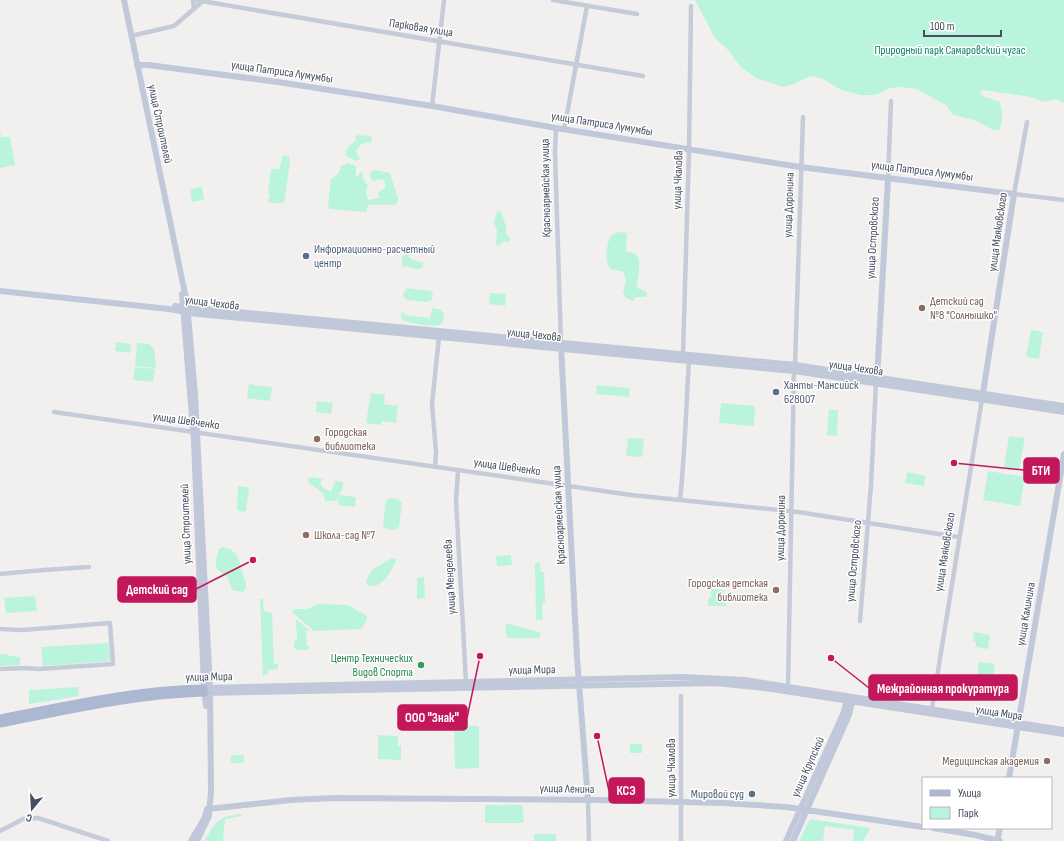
<svg xmlns="http://www.w3.org/2000/svg" width="1064" height="841" font-family="'Sofia Sans Condensed',sans-serif">
<style>
.green{fill:#baf4dc}
.lines{fill:none;stroke-linecap:round;stroke-linejoin:round}
.street{stroke:#c5cbd8;stroke-width:4.5}
.secondary{stroke:#c0c8da;stroke-width:6}
.primary{stroke:#acb8d1;stroke-width:7}
.service-dot{fill:#5c6f8a;stroke:#fff;stroke-width:1.5}
.education-dot{fill:#8d6e63;stroke:#fff;stroke-width:1.5}
.leisure-dot{fill:#2e9e5b;stroke:#fff;stroke-width:1.5}
.labels{text-anchor:middle;dominant-baseline:central;stroke-width:3;stroke-linejoin:round;paint-order:stroke}
.street-label{font-size:12px;fill:#454e5f;stroke:#fff}
.park-label{font-size:12px;fill:#0d8360;stroke:#fff}
.service-label{font-size:12px;fill:#4e5e75;stroke:#fff;text-anchor:start}
.education-label{font-size:12px;fill:#785e54;stroke:#fff;text-anchor:start}
.leisure-label{font-size:12px;fill:#27864d;stroke:#fff;text-anchor:end}
.leader{fill:none;stroke:#c2185b;stroke-width:1.5}
.callout-dot{fill:#c2185b;stroke:#fff;stroke-width:1.5}
.callout{fill:#c2185b;stroke:#c2185b;stroke-width:1.5}
.callout-label{font-size:13px;text-anchor:middle;font-weight:bold;fill:#fff}
</style>
<rect width="100%" height="100%" fill="#f2f0ef"/>
<path class="green" d="M695,0H1064V103L1056,99L1045,102L1030,97L984,90L979,92L981,95L1000,102C1002,110 1004,122 999,130H993L975,120L957,116L952,114L946,105L916,89L902,87L890,88L876,95H861L841,90L821,78L810,76L791,85L783,87L756,78L741,67L727,49L715,38Z
M0,131L1,137H10L15,165L0,168Z
M358,135L371,136L372,138L371,142L361,144L356,151L360,159L356,161L346,156C345,148 350,146 355,141L356,136Z
M283,155L289,156L290,161L284,203H268L270,194L268,193L271,169H279Z
M349,163L356,166V178L362,171L363,173V179L368,186L366,192L368,200L379,198L378,193L385,188V182L383,179L372,181L370,176L371,171L375,170L390,173L398,198L397,203L394,205H368L366,212L329,209L328,206L331,179L338,174L341,166Z
M202,187L204,200L192,202L190,189Z
M497,211L501,212L506,226V234L511,240L508,242L503,241L499,246L496,244L497,231L494,222Z
M617,232L627,233L626,252C647,250 637,277 637,288L647,292L646,297H636L633,301L626,298L623,293L626,280L623,272C620,270 617,271 614,270C602,266 607,245 610,237Z
M406,253L411,259L423,263V267L420,269L402,266V257Z
M407,288L431,291L433,294L432,300L427,302L407,300L403,296L404,292Z
M490,293L506,294L505,306L489,304Z
M432,308L441,310L444,314L443,323C433,329 412,323 402,320L401,311H403L404,315L430,318Z
M1031,330L1043,332L1039,359L1026,357Z
M116,342L131,344L130,353L115,351Z
M137,343L149,344L154,348L156,368L135,366Z
M135,367L155,369L153,382L133,380Z
M249,384L272,387L270,401L247,398Z
M597,385L630,388L629,397L596,394Z
M371,393L385,395L384,404L398,406L396,423L382,421L381,425L366,423Z
M317,401L333,403L331,414L316,412Z
M721,403L755,406L754,426L719,423Z
M829,410H838L837,436L827,435Z
M1009,436L1025,438L1019,470L1004,467Z
M628,438L644,439L642,457L626,456Z
M988,471L1025,477L1020,506L983,500Z
M907,472L926,476L924,486L905,483Z
M312,477L323,479L320,483L323,488L331,492L335,481L343,482V487L339,495L356,497L355,507L338,505L339,497L336,501H325L323,493L308,482V479Z
M238,486L247,487L249,489L246,510L244,512L237,510Z
M389,498L398,499L402,503L399,527L395,530L386,529L383,525L386,501Z
M223,547C237,549 239,560 242,570C243,578 247,581 246,589L243,592L232,590L228,578L216,568V559L219,549Z
M511,555L512,565L497,566L496,556Z
M392,558L396,559V561C390,572 383,590 367,585L366,581L372,570Z
M535,563H540L541,572H544L545,603L542,604L543,620H536Z
M424,577L425,598L417,599V578Z
M711,589L724,590L726,606H708V598L711,597Z
M35,596L37,611L6,613L4,598Z
M260,599H263L264,611L272,613L274,664H278V669L268,670V674L263,676Z
M318,604L348,605L367,616V619L361,629L314,631L292,612L294,609H307Z
M296,619L310,631H306L307,646H310L307,650H297L294,648V642L297,639Z
M507,623L541,633V635L539,638H507L505,628Z
M974,632L990,635L988,649L976,647V642L973,641Z
M109,643L110,661L43,666L41,647Z
M7,654L10,656L20,657V665L0,666V655Z
M979,662L995,664L992,684L976,682Z
M78,687L79,696L29,704V690Z
M454,726H479V768L455,769Z
M378,735L398,736V746H401V760L378,759Z
M630,744H642V753H630Z
M231,755H244V763H231Z
M485,805H522L524,823H485Z
M242,814V816L225,819L223,841H204C218,820 216,817 242,814Z
M810,819L870,828V829L863,841H853L854,830L825,826L823,841H799Z
M534,834H556V841H534Z"/>
<g class="lines">
<path class="street" d="M193,0L194,9
M196,0L643,76
M553,0L637,14
M131,36L174,26L203,1
M432,106L444,0
M1027,122L1014,194L1064,200
M556,128L555,152L561,343
M564,130L587,6
M888,179L891,101
M683,354L689,150L691,6
M795,365L803,117
M54,412L631,495L798,512L958,537
M435,467L436,452L432,404L439,337
M458,471L456,500L466,682
M680,500C685,454 686,407 689,361
M0,574L44,570L89,567
M860,621L871,485L876,382
M0,629L23,630L110,623L113,664L39,669L25,668L0,669
M788,686L794,371
M681,696V841
M932,708L982,399
M588,800L589,841
M0,831L23,819L38,818L108,841"/>
<path class="secondary" d="M124,0L187,303L195,394L210,688L211,791L209,816L197,841
M137,65H148L278,82L432,106L556,128L800,167L1014,194L983,393
M0,291L169,309L198,314L794,371L1064,412
M182,294L194,442L204,688L206,706
M175,306L795,365L1064,406
M561,346L577,657L588,800
M877,379L888,179
M204,688L683,677L745,680L1064,730
M205,693L715,683L765,688L1064,734
M1009,778L1064,454
M208,809L291,800L333,798L600,800L723,803L786,807L923,827
M933,828L975,835L1000,841
M191,841L204,819L207,809
M786,841L843,714L848,697
M793,841L849,715L853,697
M997,841L1000,828"/>
<path class="primary" d="M0,718C67,705 135,689 204,688
M0,724C68,711 135,695 205,693"/>
</g>
<g class="service-dot">
<circle cx="306" cy="256" r="4"/>
<circle cx="776" cy="392" r="4"/>
<circle cx="752" cy="794" r="4"/>
</g>
<g class="education-dot">
<circle cx="922" cy="308" r="4"/>
<circle cx="317" cy="439" r="4"/>
<circle cx="306" cy="535" r="4"/>
<circle cx="776" cy="590" r="4"/>
<circle cx="1047" cy="761" r="4"/>
</g>
<circle class="leisure-dot" cx="421" cy="665" r="4"/>
<g class="labels">
<g class="street-label">
<text transform="translate(421 28) rotate(9)">Парковая улица</text>
<text transform="translate(282 72) rotate(8)">улица Патриса Лумумбы</text>
<text transform="translate(160 124) rotate(78)">улица Строителей</text>
<text transform="translate(602 124) rotate(9)">улица Патриса Лумумбы</text>
<text transform="translate(922 171) rotate(7)">улица Патриса Лумумбы</text>
<text transform="translate(678 180) rotate(-88)">улица Чкалова</text>
<text transform="translate(546 188) rotate(-91)">Красноармейская улица</text>
<text transform="translate(789 205) rotate(-88)">улица Доронина</text>
<text transform="translate(998 232) rotate(-82)">улица Маяковского</text>
<text transform="translate(873 238) rotate(-87)">улица Островского</text>
<text transform="translate(212 303) rotate(7)">улица Чехова</text>
<text transform="translate(534 335) rotate(6)">улица Чехова</text>
<text transform="translate(856 368) rotate(8)">улица Чехова</text>
<text transform="translate(186 421) rotate(8)">улица Шевченко</text>
<text transform="translate(507 467) rotate(8)">улица Шевченко</text>
<text transform="translate(559 515) rotate(-93)">Красноармейская улица</text>
<text transform="translate(186 524) rotate(-92)">улица Строителей</text>
<text transform="translate(781 528) rotate(-89)">улица Доронина</text>
<text transform="translate(945 552) rotate(-81)">улица Маяковского</text>
<text transform="translate(854 561) rotate(-85)">улица Островского</text>
<text transform="translate(450 577) rotate(-93)">улица Менделеева</text>
<text transform="translate(1026 614) rotate(-80)">улица Калинина</text>
<text transform="translate(532 670) rotate(-1)">улица Мира</text>
<text transform="translate(209 677) rotate(-1)">улица Мира</text>
<text transform="translate(999 713) rotate(9)">улица Мира</text>
<text transform="translate(808 767) rotate(-66)">улица Крупской</text>
<text transform="translate(671 768) rotate(-90)">улица Чкалова</text>
<text transform="translate(567 789) rotate(1)">улица Ленина</text>
</g>
<g class="park-label">
<text x="950" y="50">Природный парк Самаровский чугас</text>
</g>
<g class="service-label">
<text x="314" y="249">Информационно-расчетный<tspan x="314" dy="14">центр</tspan></text>
<text x="784" y="385">Ханты-Мансийск<tspan x="784" dy="14">628007</tspan></text>
<text x="744" y="794" text-anchor="end">Мировой суд</text>
</g>
<g class="education-label">
<text x="930" y="301">Детский сад<tspan x="930" dy="14">№8 "Солнышко"</tspan></text>
<text x="325" y="432">Городская<tspan x="325" dy="14">библиотека</tspan></text>
<text x="314" y="535">Школа-сад №7</text>
<text x="768" y="583" text-anchor="end">Городская детская<tspan x="768" dy="14">библиотека</tspan></text>
<text x="1039" y="761" text-anchor="end">Медицинская академия</text>
</g>
<g class="leisure-label">
<text x="413" y="658">Центр Технических<tspan x="413" dy="14">Видов Спорта</tspan></text>
</g>
</g>
<path class="leader" d="M954 463L1024 470M253 560L196 589M831 658L869 688M480 656L467 718M597 736L609 791"/>
<g class="callout-dot">
<circle cx="954" cy="463" r="4"/>
<circle cx="253" cy="560" r="4"/>
<circle cx="831" cy="658" r="4"/>
<circle cx="480" cy="656" r="4"/>
<circle cx="597" cy="736" r="4"/>
</g>
<g class="callout">
<rect x="1024" y="458" width="35" height="25" rx="4"/>
<rect x="118" y="577" width="78" height="25" rx="4"/>
<rect x="869" y="675" width="148" height="25" rx="4"/>
<rect x="398" y="705" width="69" height="25" rx="4"/>
<rect x="609" y="778" width="35" height="25" rx="4"/>
</g>
<g class="callout-label">
<text x="1041" y="475">БТИ</text>
<text x="157" y="594">Детский сад</text>
<text x="943" y="693">Межрайонная прокуратура</text>
<text x="432" y="722">ООО "Знак"</text>
<text x="626" y="795">КСЭ</text>
</g>
<rect x="922" y="777" width="130" height="52" fill="#ffffff" stroke="#b5b8bf"/>
<rect x="930" y="790" width="20" height="6" fill="#acb8d1" stroke="#b5b8bf"/>
<text x="958" y="797" font-size="12" fill="#454e5f">Улица</text>
<rect x="930" y="807" width="20" height="12" fill="#baf4dc" stroke="#b5b8bf"/>
<text x="958" y="817" font-size="12" fill="#454e5f">Парк</text>
<g transform="translate(32 809) rotate(198)" stroke="#ffffff" stroke-width="3" paint-order="stroke">
<path d="M0-3L7 15L0 10L-7 15Z" fill="#454e5f"/>
<text y="-6" font-size="11" font-weight="bold" text-anchor="middle" fill="#454e5f">С</text>
</g>
<path d="M924 30v6h77v-6" fill="none" stroke="#454e5f" stroke-width="2"/>
<text x="930" y="30" font-size="12" fill="#454e5f" stroke="#ffffff" stroke-width="3" paint-order="stroke">100 m</text>
</svg>
